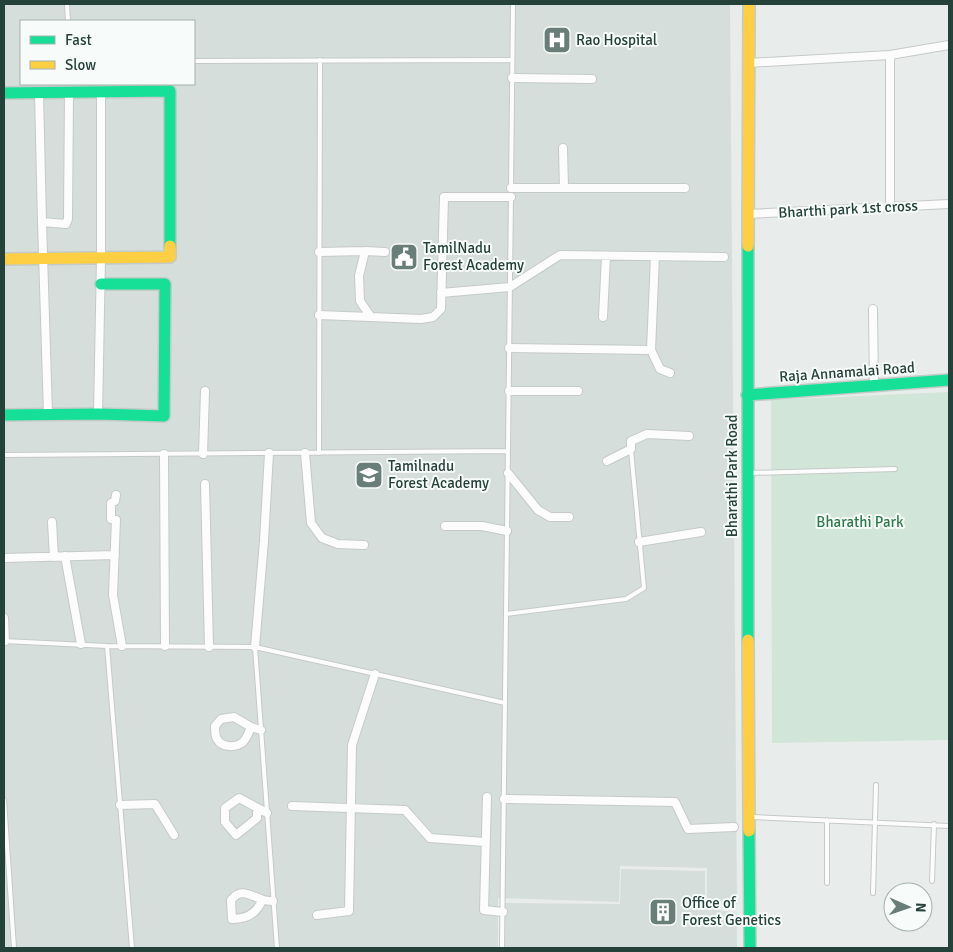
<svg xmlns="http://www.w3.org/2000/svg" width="953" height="952" font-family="Signika,sans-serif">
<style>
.built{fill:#d6dedb;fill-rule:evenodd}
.green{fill:#d1e6d8}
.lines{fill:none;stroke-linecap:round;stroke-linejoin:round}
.lane-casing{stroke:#c5cac8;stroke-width:6}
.street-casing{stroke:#c5cac8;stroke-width:10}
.fast-casing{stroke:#c3cbc8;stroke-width:14}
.slow-casing{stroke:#c3cbc8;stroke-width:14}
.lane{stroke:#fcfcfc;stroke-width:4}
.street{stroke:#fcfcfc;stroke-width:8}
.fast{stroke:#16e098;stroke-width:11}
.slow{stroke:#ffcf43;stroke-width:11}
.labels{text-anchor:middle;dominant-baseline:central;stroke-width:4;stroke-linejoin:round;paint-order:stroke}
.poi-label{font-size:15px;fill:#24423a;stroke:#f7fbf9;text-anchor:start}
.street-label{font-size:15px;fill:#24423a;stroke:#f7fbf9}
.park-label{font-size:15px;fill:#2d7a4b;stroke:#f7fbf9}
</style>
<rect width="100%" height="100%" fill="#e8edeb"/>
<path class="built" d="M4,4H730L737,904H707V868L620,866L619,902L498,898V948H4ZM21,21H194V84H21Z
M621,869L705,871V908L737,913V948H505V903L620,904Z"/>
<path class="green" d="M949,392V740L772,743L771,400Z"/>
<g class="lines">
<defs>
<path id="lane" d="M67,4L68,21
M194,61L512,60
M511,189L513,4
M319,453L320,60
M5,455L508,451
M750,473L895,469
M506,614L626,599L644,588L631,450
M4,641L107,646L255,647L505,703
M107,646L132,948
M255,647L277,948
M4,800L14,948
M752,817L949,826
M932,881L934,824
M827,883V820
M873,893L876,785
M502,948L511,196"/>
<path id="street" d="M890,55V208
M748,63L890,55L949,45
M512,78L592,79
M39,93L42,222L48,414
M563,148L564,188
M511,188H685
M747,214L949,204
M42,222L66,224L68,219L69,92
M365,251L385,252
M319,252L365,251L359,276L360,301L371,317
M655,256L651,350L660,369L670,373
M441,293L510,287L560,255L724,257
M873,309L874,385
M319,315L421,319L433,317L441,309L444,197H511
M603,317L606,256
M509,348L651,350
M509,391H578
M98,414L101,258V92
M305,453L311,523L322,538L338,544L364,545
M164,454L165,646
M203,454L205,391
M607,461L631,449V441L647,434L689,436
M508,473L538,510L550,517H569
M205,484L209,647
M116,495L115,501L111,503V519L116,520L113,595L122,646
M52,522L54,557
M445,526H482L507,531
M639,542L701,532
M65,556L81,644
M4,558L115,555
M4,618L5,641
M255,647L264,541L269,453
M251,727C249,732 247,738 243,742C236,748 222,748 217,739C215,736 215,730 215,726L221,719L234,717L251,727L261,730
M487,797L484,910L503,912
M504,799L675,802L688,829L734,827
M120,805L155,804L174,835
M292,806L405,810L430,838L485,842
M257,809V818L236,835L225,822V808L239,798L267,813
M262,900C257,914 246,919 232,919L231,900C241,888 249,895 261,899C265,901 269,901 273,901
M317,915L349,911L352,745L375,674"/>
<path id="fast" d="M4,93L170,91V246
M748,246V640
M747,395L949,380
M4,415L98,414L164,416L165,284H101
M749,831L750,948"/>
<path id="slow" d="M748,246L749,4
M4,259L170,257V246
M748,640L749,831"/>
</defs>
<use href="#lane" class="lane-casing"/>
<use href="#street" class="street-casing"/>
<use href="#fast" class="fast-casing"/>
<use href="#slow" class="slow-casing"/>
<use href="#lane" class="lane"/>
<use href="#street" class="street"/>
<use href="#fast" class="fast"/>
<use href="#slow" class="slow"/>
</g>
<defs>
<symbol id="hospital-square" viewBox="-11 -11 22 22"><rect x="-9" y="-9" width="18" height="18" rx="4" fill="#697e78" stroke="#f7fbf9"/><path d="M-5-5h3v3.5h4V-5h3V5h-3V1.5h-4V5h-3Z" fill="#fff"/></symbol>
<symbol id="civic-square" viewBox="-11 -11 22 22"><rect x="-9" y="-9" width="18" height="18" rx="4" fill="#697e78" stroke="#f7fbf9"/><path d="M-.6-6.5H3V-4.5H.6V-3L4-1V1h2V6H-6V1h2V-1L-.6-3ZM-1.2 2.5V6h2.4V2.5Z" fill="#fff"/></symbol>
<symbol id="university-square" viewBox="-11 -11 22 22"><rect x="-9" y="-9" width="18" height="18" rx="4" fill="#697e78" stroke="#f7fbf9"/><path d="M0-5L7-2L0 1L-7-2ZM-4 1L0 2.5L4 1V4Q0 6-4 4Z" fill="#fff"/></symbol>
<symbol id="building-square" viewBox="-11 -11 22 22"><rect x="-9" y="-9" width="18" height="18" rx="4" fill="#697e78" stroke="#f7fbf9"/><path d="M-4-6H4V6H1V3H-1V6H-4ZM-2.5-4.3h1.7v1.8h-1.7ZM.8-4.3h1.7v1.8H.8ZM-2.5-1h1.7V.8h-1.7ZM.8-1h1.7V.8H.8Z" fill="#fff"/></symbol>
</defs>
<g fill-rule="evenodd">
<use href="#hospital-square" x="541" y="24" width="32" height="32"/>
<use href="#civic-square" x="388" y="241" width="32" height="32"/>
<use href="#university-square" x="353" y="459" width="32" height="32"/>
<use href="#building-square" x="647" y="896" width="32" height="32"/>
</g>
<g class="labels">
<g class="poi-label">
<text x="576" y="40">Rao Hospital</text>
<text x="423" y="248">TamilNadu<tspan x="423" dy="17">Forest Academy</tspan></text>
<text x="388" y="466">Tamilnadu<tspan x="388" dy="17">Forest Academy</tspan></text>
<text x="682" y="903">Office of<tspan x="682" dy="17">Forest Genetics</tspan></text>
</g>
<g class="street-label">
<text transform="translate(848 209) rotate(-3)">Bharthi park 1st cross</text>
<text transform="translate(847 372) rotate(-4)">Raja Annamalai Road</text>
<text transform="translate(732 476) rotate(-90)">Bharathi Park Road</text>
</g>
<g class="park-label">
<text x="860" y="522">Bharathi Park</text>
</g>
</g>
<rect width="953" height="952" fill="none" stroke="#24423a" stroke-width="10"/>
<rect x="20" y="20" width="175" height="65" fill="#f7fbf9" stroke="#a3b1ad"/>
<rect x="30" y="36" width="25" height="8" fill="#16e098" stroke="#a3b1ad"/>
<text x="65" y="45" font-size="15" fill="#24423a">Fast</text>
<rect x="30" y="61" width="25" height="8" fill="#ffcf43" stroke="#a3b1ad"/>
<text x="65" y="70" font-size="15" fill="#24423a">Slow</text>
<g transform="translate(908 907) rotate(92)"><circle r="24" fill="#f7fbf9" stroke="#a3b1ad"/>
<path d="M0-4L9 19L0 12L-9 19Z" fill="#697e78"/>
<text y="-8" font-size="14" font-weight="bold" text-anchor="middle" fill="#24423a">N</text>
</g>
</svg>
